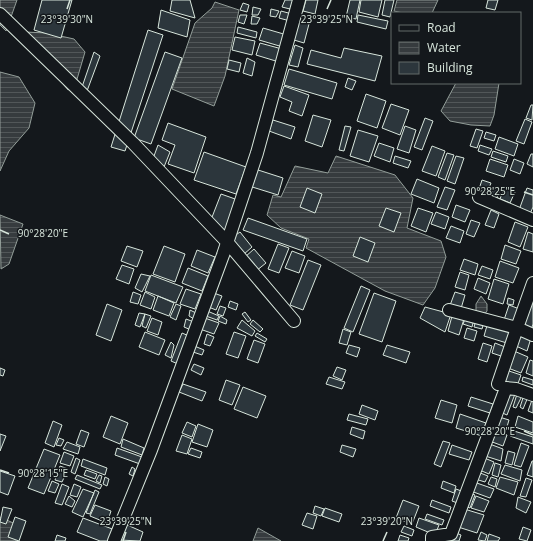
<svg xmlns="http://www.w3.org/2000/svg" width="533" height="541" font-family="'Open Sans',sans-serif">
<style>
.water{fill:url(#water-rules);stroke:#939e99}
.building{fill:#2c363c;stroke:#d8e6dc}
.lines{fill:none;stroke-linecap:round;stroke-linejoin:round}
.minor-casing{stroke:#d8e6dc;stroke-width:14}
.minor{stroke:#14181c;stroke-width:12}
.ticks{fill:none;stroke:#d8e6dc;stroke-width:1.5}
.ticks-label{font-size:10px;text-anchor:middle;fill:#d8e6dc;stroke:#14181c;stroke-width:3;stroke-linejoin:round;paint-order:stroke}
</style>
<defs>
<pattern id="water-rules" width="6" height="5" patternUnits="userSpaceOnUse"><rect width="6" height="5" fill="#363b3e"/><path d="M0 2.5h6" fill="none" stroke="#525759"/></pattern>
</defs>
<rect width="100%" height="100%" fill="#14181c"/>
<path class="water" d="M0,0H17L6,31L0,25Z
M397,0H438L432,13H403L394,11Z
M215,2L239,10L225,76L214,106L172,89L195,23L212,8Z
M25,32L47,33L74,39L85,52L75,86L68,90L49,67Z
M0,72L19,77L35,103L29,128L9,151L0,171Z
M456,83H499L494,115L490,126L471,125L450,121L441,111Z
M336,156L395,175L413,198L407,228L441,241L446,257L435,288L423,305L385,291L306,248L309,239L281,228L267,215L273,195L281,197L295,166L328,173Z
M0,215L23,224L9,264L1,269Z
M481,296L487,304V311L483,316L476,312V304Z
M0,517L20,526L16,541H0Z
M258,528L281,541H253Z"/>
<path class="building" d="M42,0H72L61,38L34,30Z
M172,0H190L195,18L170,11Z
M285,0H293L290,9L282,7Z
M306,0H318L315,14L303,11Z
M350,0H360L356,19L346,17Z
M361,0H382L378,17L359,12Z
M385,0H394L390,17L382,15Z
M488,0H498L495,10L486,8Z
M243,3L249,5L247,12L240,10Z
M253,7L261,9L258,15H252Z
M271,9L279,11L276,17L270,16Z
M161,10L190,20L187,37L158,28Z
M281,11L292,14L290,21L279,18Z
M240,15H247L244,24L238,22Z
M358,15L388,21L386,29L357,22Z
M252,16L260,18L257,24H251Z
M299,21L309,24L304,43L294,40Z
M238,27L257,32L256,38L237,33Z
M263,28L287,35L283,47L259,40Z
M148,30L163,35L125,151L111,147Z
M235,37L255,41L252,55L232,50Z
M260,43L282,49L279,62L256,55Z
M295,45L303,48L298,67L289,65Z
M344,48L382,56L375,81L307,64L311,50L341,58Z
M94,52L100,56L87,91L82,87Z
M165,52L182,58L151,144L134,138Z
M247,58L255,62L252,76L243,73Z
M229,60L241,63L239,72L227,69Z
M289,69L337,83L332,99L284,85Z
M348,78L356,81L352,90L345,87Z
M284,86L309,95L302,116L289,111L292,102L280,97Z
M366,94L386,101L377,128L357,121Z
M391,104L409,110L400,135L382,128Z
M531,105H533L532,120L526,118Z
M313,115L331,120L322,147L305,141Z
M425,118L433,121L422,150L414,147Z
M525,119L532,122L524,144L516,141Z
M273,120L295,127L291,139L269,131Z
M168,123L206,137L194,173L168,164L175,145L162,140Z
M345,126L351,127L344,151L339,150Z
M405,126L416,130L409,153L397,149Z
M476,129L483,131L477,148L470,146Z
M358,130L378,136L369,162L350,156Z
M486,132L496,135L494,141L484,138Z
M499,137L518,144L514,156L495,149Z
M379,143L394,148L390,162L374,156Z
M158,145L170,152L162,172L150,167Z
M480,145L492,149L489,155L478,151Z
M432,146L445,151L436,176L422,171Z
M493,151L508,156L506,162L491,157Z
M204,152L246,167L236,194L194,180Z
M447,153L454,155L445,180L438,177Z
M531,154H533V167L527,164Z
M395,156L411,161L408,168L393,163Z
M456,156L464,158L455,184L447,181Z
M490,159L508,165L504,177L486,171Z
M514,159L524,163L520,174L510,170Z
M255,169L283,178L278,195L249,186Z
M417,179L439,188L434,203L411,194Z
M482,180L491,183L485,198L477,195Z
M445,187L455,190L447,210L437,207Z
M494,187L500,189L496,201L489,199Z
M307,188L322,194L315,213L300,207Z
M504,188L515,192L510,203L500,199Z
M527,188L533,190V207L530,214L519,210Z
M221,194L238,200L224,236L207,230Z
M456,205L470,210L465,222L452,217Z
M386,208L401,213L394,232L379,226Z
M418,208L433,213L426,232L411,226Z
M491,210L499,214L494,228L485,225Z
M436,212L449,217L445,229L431,224Z
M248,218L307,239L303,251L243,230Z
M471,220L480,223L474,237L466,234Z
M515,222L528,227L520,247L508,242Z
M451,226L464,231L460,243L446,238Z
M240,232L252,247L243,255L230,239Z
M528,232L533,234V252L523,249Z
M360,237L375,243L368,262L353,256Z
M278,244L289,248L279,273L268,269Z
M505,245L521,251L516,264L501,259Z
M127,246L143,251L137,267L121,261Z
M164,246L185,254L175,282L153,274Z
M254,249L266,263L256,271L245,257Z
M197,250L215,257L208,273L191,266Z
M292,251L305,256L299,273L285,268Z
M464,259L478,264L475,275L460,270Z
M308,260L321,265L303,310L290,305Z
M500,261L519,268L513,283L495,277Z
M122,265L134,269L129,284L116,279Z
M482,266L493,270L490,279L478,275Z
M188,268L208,276L202,291L182,283Z
M460,272L469,275L465,290L455,287Z
M141,274L150,276L142,292L135,288Z
M151,275L183,287L176,303L145,291Z
M478,278L490,283L486,294L474,289Z
M494,279L509,284L503,304L488,299Z
M361,286L370,290L353,332L344,328Z
M186,289L201,294L195,309L180,304Z
M133,292L141,295L138,304L130,302Z
M145,292L155,297L151,309L140,305Z
M211,292L222,296L216,310L206,306Z
M455,292L465,295L460,312L449,308Z
M374,293L396,301L382,342L359,334Z
M158,296L174,303L169,316L153,310Z
M508,298L514,300L513,305L507,304Z
M230,301L238,304L236,310L228,307Z
M529,302L533,303V324L531,331L521,327Z
M107,304L122,310L111,341L96,335Z
M176,304L181,306L176,320L170,317Z
M509,305L522,310L516,327L503,323Z
M220,306L226,308L223,316L217,314Z
M425,307L451,314L445,332L420,318Z
M190,310L196,313L194,319L189,316Z
M205,310L219,316L217,320L203,315Z
M245,312L251,320L248,322L242,314Z
M139,313L145,314L140,327L135,325Z
M145,314L151,316L146,328L142,326Z
M220,316L227,320L226,324L218,321Z
M452,316L464,319L459,335L448,331Z
M202,317L219,323L214,334L197,328Z
M466,317L474,319L472,327L463,324Z
M152,318L162,322L158,335L147,331Z
M186,319L194,322L191,330L184,327Z
M242,320L255,331L252,336L237,328Z
M253,320L263,329L260,332L250,324Z
M476,320L484,322L482,329L474,327Z
M488,322L515,330L510,344L484,336Z
M467,328L477,331L474,341L464,338Z
M343,329L351,332L347,345L339,343Z
M145,332L165,340L159,355L139,347Z
M234,332L246,336L238,358L226,354Z
M182,333L189,336L178,364L171,361Z
M257,333L267,339L265,342L255,336Z
M520,333L531,338L527,351L516,346Z
M207,334L214,337L210,346L204,344Z
M254,340L265,344L258,363L247,359Z
M171,342L174,345L171,358L165,355Z
M483,343L492,346L487,362L478,359Z
M495,343L510,349L507,358L492,353Z
M192,345L204,350L202,355L190,351Z
M349,345L360,348L357,357L346,353Z
M387,345L410,352L406,363L383,355Z
M514,351L528,357L521,373L508,368Z
M530,360L533,361V376L526,373Z
M194,364L204,368L201,375L191,370Z
M337,367L346,370L342,380L333,376Z
M0,368L5,370L3,376L0,375Z
M506,370L521,375L515,392L501,386Z
M329,377L345,382L342,389L326,384Z
M523,377L533,380V385L522,381Z
M226,380L240,385L232,405L219,400Z
M183,384L206,392L202,401L179,392Z
M243,387L266,396L257,418L234,409Z
M507,391L515,394L507,415L498,411Z
M517,394L522,396L516,408L513,407Z
M524,395L528,397L523,409L520,407Z
M471,397L493,404L490,413L468,406Z
M533,397V413L528,411Z
M441,400L457,405L452,423L435,418Z
M362,405L378,411L375,420L359,414Z
M349,414L368,419L366,425L347,420Z
M460,414L486,423L482,436L456,428Z
M111,416L128,423L120,444L103,437Z
M496,416L509,420L506,430L493,426Z
M518,416L533,422V433L515,427Z
M53,421L62,425L54,447L45,443Z
M187,422L196,426L192,437L182,433Z
M198,424L213,430L207,447L192,442Z
M352,427L365,431L363,439L350,434Z
M491,429L507,435L503,446L487,440Z
M81,430L89,433L84,447L76,444Z
M511,430L533,437V444L510,436Z
M0,434L6,436L0,451Z
M182,435L192,439L187,454L176,451Z
M59,438L64,440L61,446L56,445Z
M123,439L144,448L142,455L121,447Z
M443,441L450,443L441,467L434,464Z
M67,442L80,447L78,454L63,449Z
M487,443L503,449L501,461L482,455Z
M521,443L529,446L521,467L514,465Z
M342,445L356,449L353,457L340,452Z
M452,445L472,452L469,460L449,454Z
M117,448L142,457L140,464L115,455Z
M191,448L202,452L200,458L188,454Z
M44,449L60,455L44,494L28,488Z
M508,451L515,453L512,465L505,463Z
M64,452L74,456L70,466L60,463Z
M482,457L494,462L489,474L477,469Z
M76,458L80,460L75,474L71,472Z
M83,459L107,468L105,475L81,466Z
M532,461H533V477L527,475Z
M495,463L501,465L498,477L492,475Z
M505,465L522,470L520,481L501,474Z
M60,466L68,469L62,482L55,480Z
M132,467L135,469L133,476L129,474Z
M86,470L97,474L95,479L84,475Z
M0,471L15,476L8,495L0,492Z
M475,471L488,476L485,482L472,478Z
M77,475L102,485L100,489L75,479Z
M99,475L102,476L100,483L96,481Z
M105,477L109,479L107,486L103,484Z
M491,477L497,479L495,487L488,484Z
M500,477L518,482L514,495L496,488Z
M526,478L532,480L526,497L520,496Z
M52,481L59,484L55,493L48,491Z
M443,481L456,486L454,493L441,488Z
M471,481L494,489L490,498L468,490Z
M62,484L69,487L62,505L55,503Z
M74,484L81,487L77,497L70,495Z
M83,489L94,493L83,517L72,512Z
M456,489L464,492L460,504L452,501Z
M95,490L99,492L90,514L86,513Z
M467,492L475,495L470,508L462,505Z
M69,496L75,501L72,507L65,504Z
M476,496L489,501L484,512L471,508Z
M518,497L531,502L526,513L516,508Z
M403,500L419,506L412,524L396,518Z
M432,500L451,507L449,513L430,506Z
M95,505L111,511L107,523L90,516Z
M315,506L324,509L321,516L313,513Z
M3,507L12,509L6,524L0,522Z
M325,508L342,514L339,522L322,516Z
M461,508L484,515L477,533L455,526Z
M307,513L317,516L313,529L302,525Z
M427,514L444,520L442,525L425,519Z
M15,517L26,521L19,541L8,537Z
M83,518L115,530L109,541H100L77,532Z
M419,518L439,525L435,535L416,527Z
M125,524L143,532L140,541L119,540Z
M404,526L414,530L412,536L401,532Z
M523,527L531,530L527,541L519,539Z
M454,532L461,535L459,541H450Z
M481,532L487,535L485,541L478,540Z
M489,534L500,538L498,541H487Z
M57,535L66,538L65,541H55Z
M400,535L409,538L408,541H398Z"/>
<g class="lines">
<defs>
<path id="minor" d="M0,14L133,143L227,242L294,321
M479,197L533,220
M533,283L517,328L533,335
M449,310L517,328L498,384
M114,541L151,450L223,255L257,153L299,0
M432,541V537L451,534L506,388L516,389L533,395"/>
</defs>
<use href="#minor" class="minor-casing"/>
<use href="#minor" class="minor"/>
</g>
<path class="ticks" d="M67,9L70,0M327,9L331,0M524,192L533,195M0,230L9,234M524,431L533,435M0,470L9,473M123,541L126,532M383,541L387,532"/>
<g class="ticks-label">
<text x="327" y="23">23°39'25"N</text>
<text x="67" y="23">23°39'30"N</text>
<text x="490" y="195">90°28'25"E</text>
<text x="43" y="237">90°28'20"E</text>
<text x="490" y="435">90°28'20"E</text>
<text x="43" y="477">90°28'15"E</text>
<text x="126" y="525">23°39'25"N</text>
<text x="387" y="525">23°39'20"N</text>
</g>
<rect x="391" y="12" width="130" height="72" fill="#14181c" stroke="#626a69"/>
<rect x="399" y="25" width="20" height="6" fill="#14181c" stroke="#626a69"/>
<text x="427" y="32" font-size="12" fill="#d8e6dc">Road</text>
<rect x="399" y="42" width="20" height="12" fill="url(#water-rules)" stroke="#626a69"/>
<text x="427" y="52" font-size="12" fill="#d8e6dc">Water</text>
<rect x="399" y="62" width="20" height="12" fill="#2c363c" stroke="#626a69"/>
<text x="427" y="72" font-size="12" fill="#d8e6dc">Building</text>
</svg>
